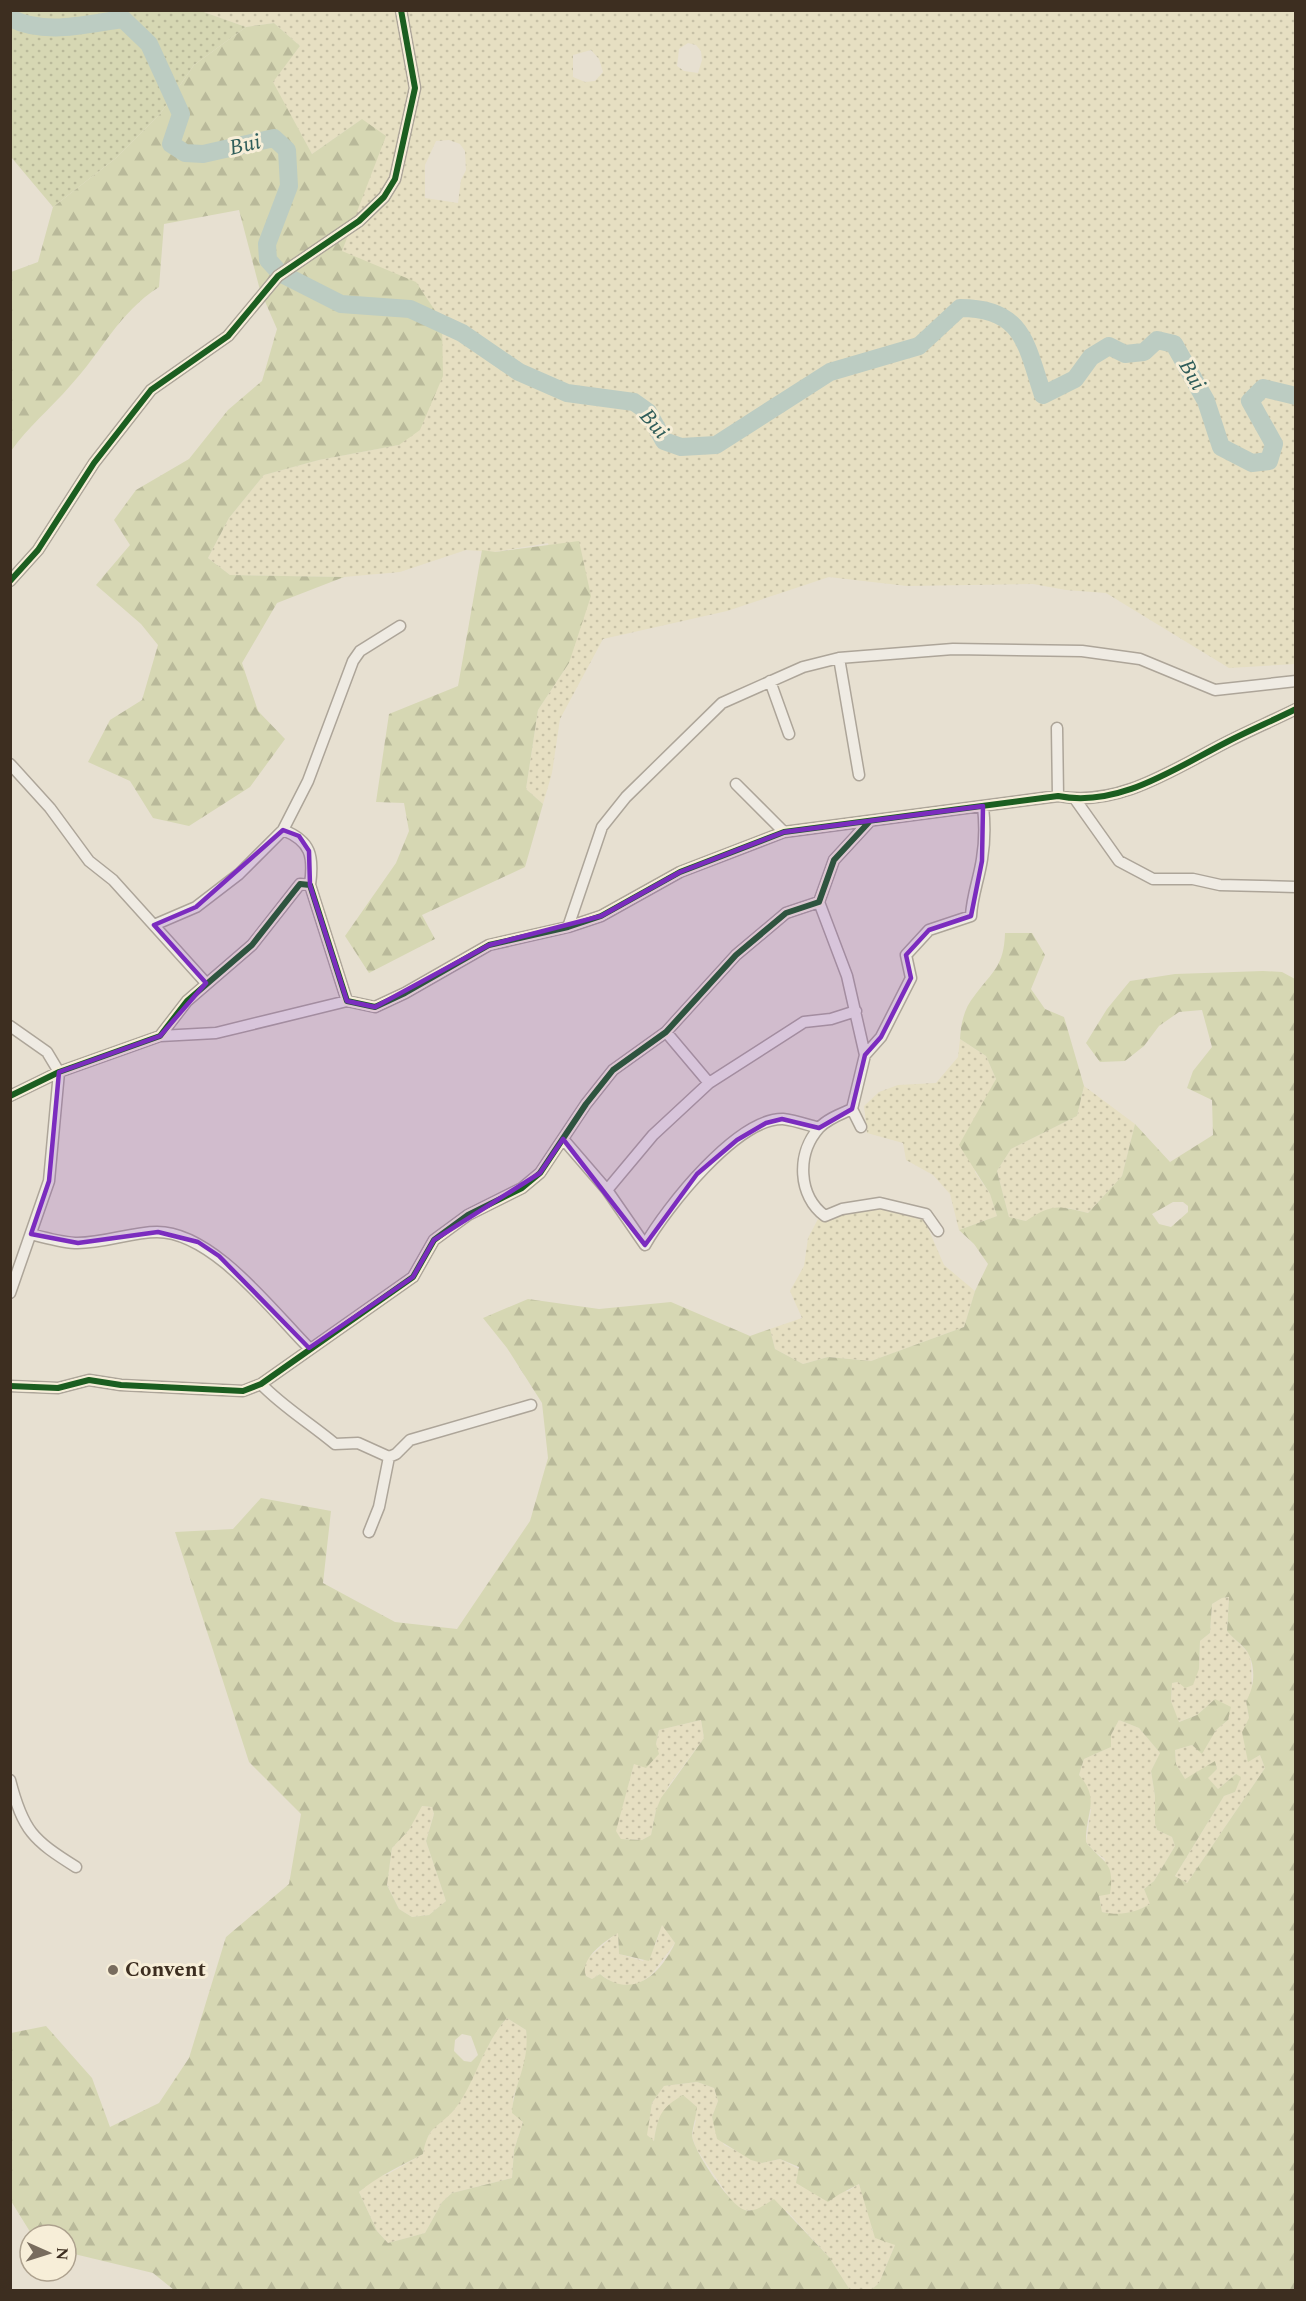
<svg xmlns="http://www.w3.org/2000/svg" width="1306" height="2301" font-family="Spectral,serif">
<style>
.farmland{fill:url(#farmland-dots);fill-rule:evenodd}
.grass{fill:url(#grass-dots)}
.forest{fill:url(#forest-firs);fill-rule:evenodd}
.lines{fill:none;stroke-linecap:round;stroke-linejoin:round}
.river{stroke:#bcccc2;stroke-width:18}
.minor-casing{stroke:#ada599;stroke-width:13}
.minor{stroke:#efebe3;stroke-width:10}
.cycleway-casing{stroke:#f7eed8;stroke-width:10}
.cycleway{stroke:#1b5e20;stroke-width:6}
.marked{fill:#7b2cbf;fill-opacity:0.2;stroke:#7b2cbf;stroke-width:4.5;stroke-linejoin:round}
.poi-dot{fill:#786c5e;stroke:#f7eed8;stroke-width:2}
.labels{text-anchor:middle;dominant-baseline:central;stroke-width:6;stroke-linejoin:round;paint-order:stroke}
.poi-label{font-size:21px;font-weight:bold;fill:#3d2e20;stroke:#f7eed8;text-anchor:start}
.water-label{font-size:22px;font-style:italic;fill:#2f5d5a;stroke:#f7eed8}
</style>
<defs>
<pattern id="farmland-dots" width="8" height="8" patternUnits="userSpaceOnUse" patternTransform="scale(1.5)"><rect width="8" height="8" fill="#e6dfc2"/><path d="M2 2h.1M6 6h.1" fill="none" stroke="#c6c0a6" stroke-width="1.8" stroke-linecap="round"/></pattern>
<pattern id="grass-dots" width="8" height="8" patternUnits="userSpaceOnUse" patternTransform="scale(1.5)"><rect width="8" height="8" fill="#d6d7b3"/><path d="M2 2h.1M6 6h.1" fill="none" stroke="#b9b99a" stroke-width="1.8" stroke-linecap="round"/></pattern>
<pattern id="forest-firs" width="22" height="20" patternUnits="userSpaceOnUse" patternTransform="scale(1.5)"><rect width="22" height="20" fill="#d6d7b3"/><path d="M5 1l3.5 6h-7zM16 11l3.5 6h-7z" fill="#b9b99a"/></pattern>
</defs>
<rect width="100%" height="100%" fill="#e7e0d1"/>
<path class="farmland" d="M201,11H1295V664L1229,668L1106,593L1066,590L1033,584L907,586L829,577L727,611L603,639L560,719L552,773L543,804L526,789L538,710L569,663L548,543L494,552L466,550L400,572L344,577L230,575L208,558L229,518L264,475L319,460L399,445L342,251L362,119L312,154L272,82L300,46L274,23L246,27ZM688,43L696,45L701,51L702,60L698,73L684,71L677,66L679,49ZM591,50L599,59L603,72L595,81L585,82L573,77V55ZM449,140L460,144L465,151L466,170L461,180L458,203L425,198V165L436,141Z
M960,1039L986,1056L996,1079L986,1100L975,1172L990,1194L997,1216L959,1230L950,1194L933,1175L906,1160L903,1143L867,1133L864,1106L879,1092L898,1085L936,1083L958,1057Z
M1084,1086L1135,1124L1122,1176L1088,1213L1069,1208L1026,1221L1009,1217L997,1171L1011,1149L1077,1116Z
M846,1204L921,1212L944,1265L975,1291L964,1327L871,1361L828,1357L803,1364L775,1349L770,1329L802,1318L790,1291L804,1266L808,1238L819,1217Z
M1229,1597L1227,1631L1249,1654L1251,1663L1252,1692L1246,1701L1249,1718V1761L1260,1755L1265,1768L1187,1883L1175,1876L1224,1796L1235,1792L1236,1774L1218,1789L1207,1778L1217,1769L1215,1762L1185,1780L1176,1764L1175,1750L1192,1745L1202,1753L1216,1730L1228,1720L1215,1699L1197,1715L1178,1722L1171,1701L1172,1683L1178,1682L1199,1669L1200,1641L1210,1633L1212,1604L1222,1598Z
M701,1720L704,1738L669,1785L656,1810L651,1835L642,1840L621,1839L615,1831L634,1764L656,1744L659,1730Z
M1119,1720L1139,1728L1160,1753L1151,1771L1155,1796V1824L1157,1830L1172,1837L1175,1846L1154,1881L1144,1889L1151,1904L1130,1914L1116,1915L1102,1912L1099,1896L1105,1859L1095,1852L1086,1842L1091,1810L1079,1775L1084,1759L1111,1747V1735Z
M421,1806L432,1807L434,1813L426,1841L446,1901L429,1915L412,1917L399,1909L387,1884L392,1848L409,1830Z
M662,1924L675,1943L652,1974L640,1983L627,1987L617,1986L600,1974L592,1979L586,1976L584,1970L586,1960L618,1932L619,1954L643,1961L656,1944Z
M507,2018L526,2030L529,2052L513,2098V2112L523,2122L514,2150L512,2178L452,2193L442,2202L425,2233L388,2243L377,2231L359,2192L375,2178L388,2174L423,2154L425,2141L436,2124L454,2110L496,2031Z
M697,2082L714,2088L718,2101L712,2118L724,2145L762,2163L780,2159L841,2191H848L859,2184L871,2216L872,2230L895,2245L879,2283L871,2290H850L829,2257L787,2211L742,2210L731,2200L696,2148L692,2136L696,2120L656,2128L654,2141L646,2135L652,2103L664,2086Z"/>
<path class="grass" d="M10,11H201L246,27L194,65L160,114L116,158L53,207L11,157Z"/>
<path class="forest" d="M274,23L300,46L273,82L312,154L362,119L386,136L342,251L416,282L442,321L443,376L420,430L399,445L319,460L264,475L229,518L208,558L230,575L344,577L277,603L242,663L258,711L285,739L250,787L189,826L153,818L130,781L88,762L110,720L142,700L158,645L141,624L96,585L130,545L114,520L136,490L189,459L228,410L262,381L277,329L260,290L239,210L164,224L159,287C118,313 102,352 70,386C51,408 28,427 11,451V272L38,262L53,207L116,158L160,114L194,65L246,27Z
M579,541L591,596L569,663L538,710L526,789L543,804L525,867L422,915L435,939L369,973L345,936L396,863L409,831L404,803L376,802L389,714L458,686L482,550L495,552Z
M1005,933H1032L1045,955L1031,989L1045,1009L1064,1017L1084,1086L1077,1116L1011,1149L997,1171L1009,1217L1026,1221C1053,1203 1058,1206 1088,1213L1122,1176L1135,1124L1170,1162L1213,1135L1212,1100L1187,1088L1193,1071L1212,1047L1202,1010L1179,1012L1159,1026L1144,1046L1125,1061L1100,1062L1086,1043L1107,1009L1130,981L1175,974L1263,971L1282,972L1295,979V2290H871L879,2283L895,2245L875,2238L859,2184C848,2190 838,2194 828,2202L796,2183L799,2167L780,2159L762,2163L751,2160L717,2139L712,2117L718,2101L714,2088L697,2082L664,2086L652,2103L647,2135L654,2141C658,2115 661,2108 683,2095L697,2107C696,2116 693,2126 692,2135C692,2149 731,2207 745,2210C756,2213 765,2204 774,2199L829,2257L850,2290H174L153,2273L66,2252V2235H32L11,2201V2033L46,2026L92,2078L110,2127L159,2103L189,2058L226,1937L289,1884L301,1814L249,1762L175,1532L233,1529L261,1498L331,1511L323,1583L395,1622L457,1629L530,1521L548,1458L542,1403L507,1348L483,1318L528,1299L599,1309L671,1302L750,1336L770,1329L775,1349L803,1364L828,1357L871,1361L964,1327L975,1291L988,1264L974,1244L959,1230L997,1216L990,1194L959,1145L996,1079L986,1056L960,1039C961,1023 964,1008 975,995C993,971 1004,966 1005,933ZM1173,1202H1183L1188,1206V1212L1171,1227L1159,1224L1152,1214ZM1229,1597L1227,1631C1233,1639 1246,1647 1249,1655C1256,1669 1254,1689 1246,1701L1249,1718L1242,1732L1248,1762L1260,1755L1265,1768L1187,1883L1175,1876L1224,1796L1235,1792L1241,1777L1236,1774L1218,1789L1208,1778L1217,1769L1215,1761L1185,1779L1176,1764L1175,1750L1192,1745L1202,1754L1216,1730L1228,1720L1231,1707L1215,1699L1197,1715L1179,1722L1171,1701L1172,1683L1178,1682L1185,1688L1193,1685L1199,1669L1200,1641L1210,1633L1212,1604L1222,1598ZM701,1720L704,1738L661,1798L656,1810L651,1835L642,1840L621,1839L616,1831L634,1764L646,1768L659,1754L656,1744L659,1730ZM1119,1720L1139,1728L1160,1753L1151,1771L1155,1796V1824L1157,1830L1172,1837L1175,1846L1154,1881L1144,1889L1150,1904C1134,1913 1121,1916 1102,1912L1099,1896L1110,1894C1115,1860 1104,1865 1086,1842C1085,1813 1101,1800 1079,1775L1084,1759L1111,1747V1735ZM422,1806L432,1807L434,1814L426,1841L446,1901L429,1915L412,1917L399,1909L387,1885L392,1848L409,1830ZM662,1925L675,1943C660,1975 632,2000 600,1974L592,1979L586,1976C579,1959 605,1941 618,1933L619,1954L649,1961ZM507,2018L526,2030C530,2065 514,2081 512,2113L523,2122L514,2150L512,2178L452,2193L442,2202L425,2233L388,2243L377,2231L359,2192C378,2176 401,2166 423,2154C428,2125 438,2128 454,2110C474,2086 483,2044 507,2018ZM462,2034L471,2036L478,2055L471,2062L464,2061L454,2051L455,2040Z"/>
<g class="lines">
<path class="river" d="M10,18C46,36 86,24 123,19L149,44L181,114L171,144L185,153L203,154L274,138L287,150L289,186L267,244L268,260L280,273L341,304L410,309L462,333L519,372L567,393L634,402L648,412L664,441L681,447L716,445L830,372L919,346L960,308C1024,308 1026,345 1043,395L1075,379L1091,357L1109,346L1125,354L1144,352L1157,340L1174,344L1206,401L1221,447L1252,463L1269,461L1274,444L1250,401L1263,388L1296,396"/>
<defs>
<path id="minor" d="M10,581L38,550L94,463L151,390L228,336L278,276L359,221L384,197L395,179L415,88L401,10
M839,658L859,775
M770,681L789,734
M1057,728L1058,796
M10,764L50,808L89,861L113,880L206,983
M736,784L784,832
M1075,799L1119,861L1153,879H1193L1220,885L1296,887
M283,830C311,841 314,856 310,885
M819,902L847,976L865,1055L852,1109L861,1127
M154,925L196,907L239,874L283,830L308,781L353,661L360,651L400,626
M568,927L602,827L626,797L722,703L803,667L839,658L953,649L1082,651L1140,659L1215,690L1296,681
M10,1026L47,1052L59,1072L49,1181L10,1293
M666,1032L709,1083
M160,1036L216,1033L347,1001
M865,1055L881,1037L911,978L906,955L929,930L971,916C972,896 979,879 982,859C985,841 985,824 983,806
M10,1096L59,1072L160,1036L187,1001L252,945L300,884L310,885L347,1001L375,1007L405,993L489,945L568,927L601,916L680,872L784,832L1058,796C1118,808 1174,769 1225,743C1248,731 1272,721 1296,709
M852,1109C841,1114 827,1119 819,1128C796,1154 798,1196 825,1216L842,1209L880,1203L926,1214L938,1231
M563,1139L607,1190L645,1245C666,1208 737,1118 783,1119C794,1120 808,1125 819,1128
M607,1190L653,1135L709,1083L804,1022L831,1019L856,1011
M31,1234C46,1238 60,1242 75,1243C103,1244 130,1232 157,1232C213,1232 272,1311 309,1348
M261,1384C283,1407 310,1423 335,1444L358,1443L389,1457L396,1454L410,1440L531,1405
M10,1386L58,1388L89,1380L121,1385L243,1391L261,1384L413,1277L434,1240L468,1215L522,1188L540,1173L586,1104L613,1070L666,1032L736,955L786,913L819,902L834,860L870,821
M369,1532L379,1507L389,1457
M10,1780C23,1831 33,1840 76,1867"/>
</defs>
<use href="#minor" class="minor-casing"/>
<use href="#minor" class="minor"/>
<defs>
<path id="cycleway" d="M10,581L38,550L94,463L151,390L228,336L278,276L359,221L384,197L395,179L415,88L401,10
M10,1096L59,1072L160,1036L187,1001L252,945L300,884L310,885L347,1001L375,1007L405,993L489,945L568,927L601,916L680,872L784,832L1058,796C1118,808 1174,769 1225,743C1248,731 1272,721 1296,709
M10,1386L58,1388L89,1380L121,1385L243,1391L261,1384L413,1277L434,1240L468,1215L522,1188L540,1173L586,1104L613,1070L666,1032L736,955L786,913L819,902L834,860L870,821"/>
</defs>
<use href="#cycleway" class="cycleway-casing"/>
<use href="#cycleway" class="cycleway"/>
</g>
<path class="marked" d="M983,806L982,861L971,916L929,930L906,955L911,978L881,1037L865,1055L852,1109L819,1128L782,1119L766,1123L737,1140L697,1174L645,1245L563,1139L540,1173L434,1240L413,1277L309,1348L219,1256L198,1242L158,1232L78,1243L31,1234L49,1181L59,1072L160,1036L206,983L154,925L196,907L283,830L299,836L309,851L310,885L347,1001L375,1007L489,945L601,916L680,872L784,832Z"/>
<circle class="poi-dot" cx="113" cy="1970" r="6"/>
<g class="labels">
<g class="poi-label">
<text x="125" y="1970">Convent</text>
</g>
<g class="water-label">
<text transform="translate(245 145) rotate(-13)">Bui</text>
<text transform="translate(1192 375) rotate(60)">Bui</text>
<text transform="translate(654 424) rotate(49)">Bui</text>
</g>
</g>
<rect width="1306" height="2301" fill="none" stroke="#3d2e20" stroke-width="24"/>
<g transform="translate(48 2253) rotate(93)"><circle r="28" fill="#f7eed8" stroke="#ada18e" stroke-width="1.5"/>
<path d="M0-4.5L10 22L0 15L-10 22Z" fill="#786c5e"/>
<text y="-9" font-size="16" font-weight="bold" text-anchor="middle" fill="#3d2e20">N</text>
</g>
</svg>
